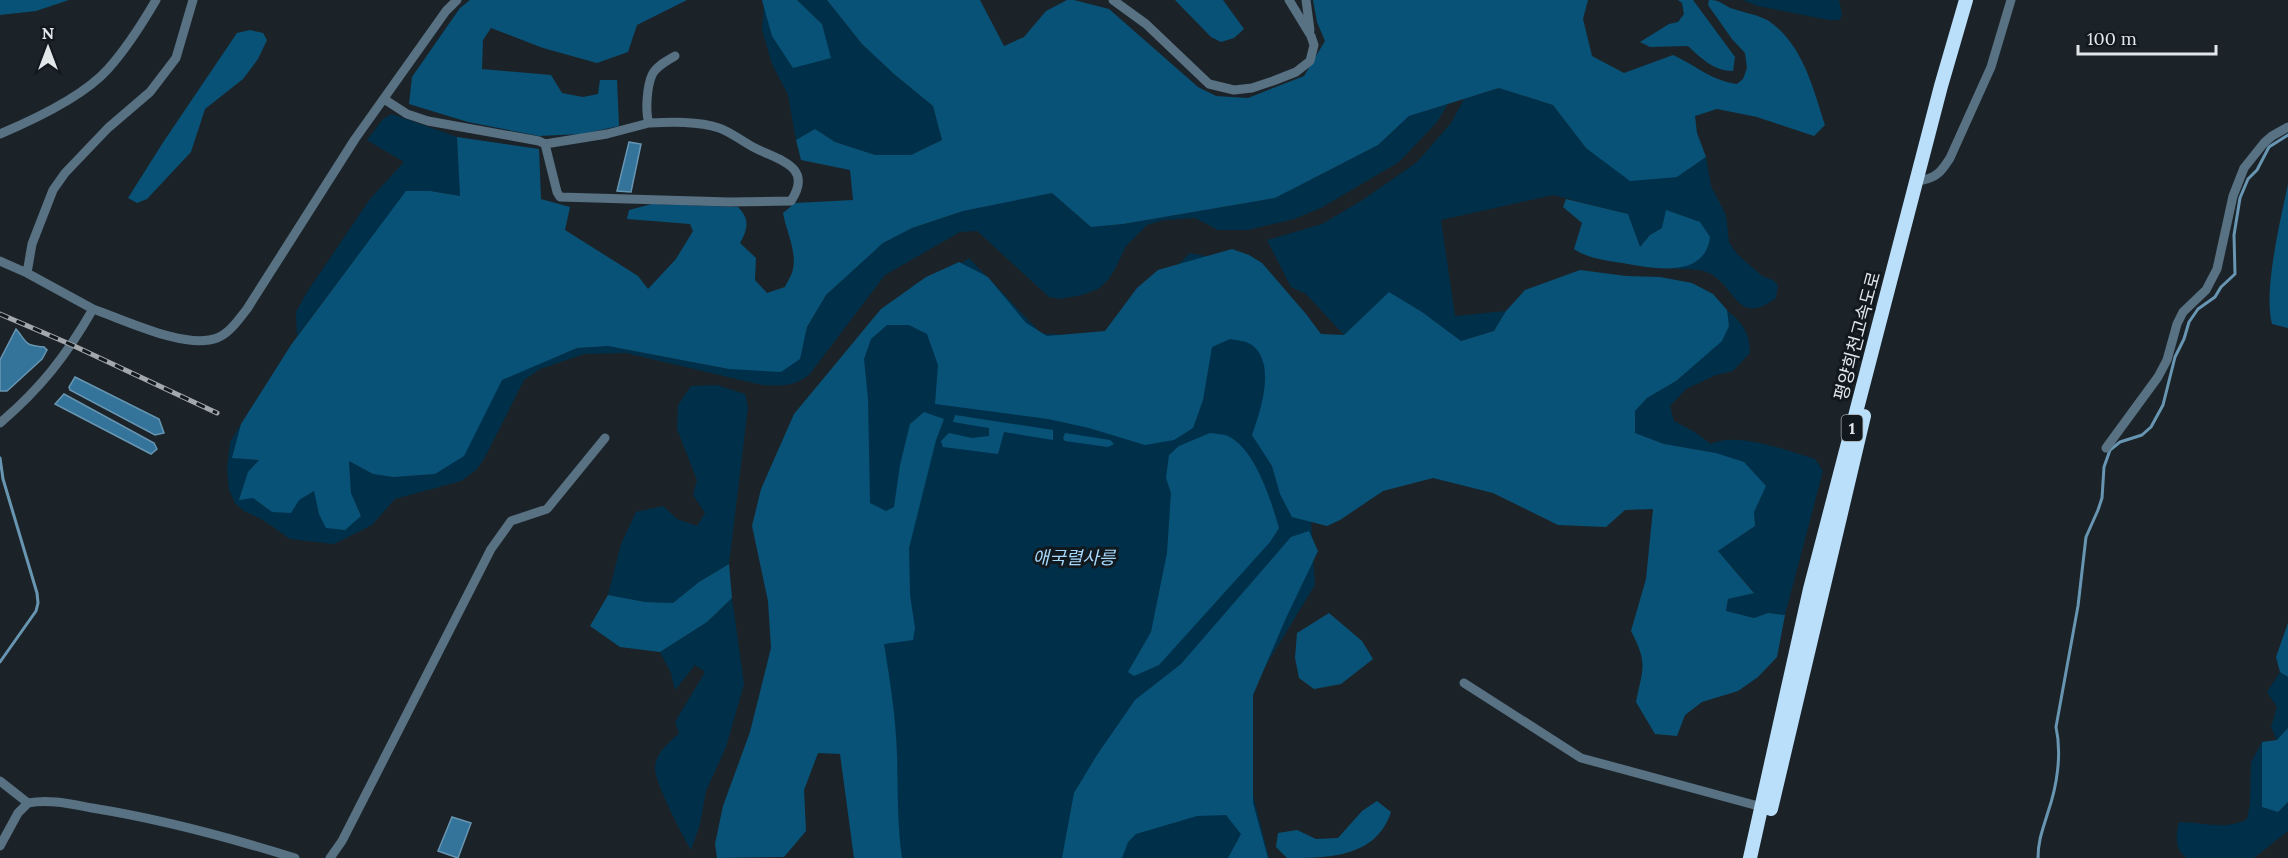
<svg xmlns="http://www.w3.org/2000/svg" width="2288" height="858" font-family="Lora,'Noto Sans KR',serif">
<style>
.green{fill:#003049}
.forest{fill:#095277}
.water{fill:#34739a;stroke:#6896b2;stroke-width:1.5}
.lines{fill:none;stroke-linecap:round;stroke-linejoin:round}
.stream{stroke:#6896b2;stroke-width:3}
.minor{stroke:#587183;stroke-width:9}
.highway{stroke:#badffa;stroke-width:14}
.rail-casing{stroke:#a2a8ab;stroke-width:5}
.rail{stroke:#12191e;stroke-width:3;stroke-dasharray:9;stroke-linecap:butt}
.labels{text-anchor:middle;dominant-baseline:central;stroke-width:6;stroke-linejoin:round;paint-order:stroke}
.shield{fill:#12191e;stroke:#a3a8ac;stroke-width:1.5}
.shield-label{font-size:16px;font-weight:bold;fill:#e1e6e9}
.street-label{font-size:18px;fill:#e1e6e9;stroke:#12191e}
.park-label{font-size:18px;font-style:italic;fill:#a5d8fb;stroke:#12191e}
</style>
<rect width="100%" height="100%" fill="#1b2328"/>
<path class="green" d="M797,0H827L862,44L894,74L933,106L942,140L911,155H875L835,142L815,129L796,140L788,95L772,64L762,30L764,2L772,36L830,58L822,24Z
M1743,0H1839L1842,14L1840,20H1829L1758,6Z
M1500,88L1553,105L1586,148L1677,177L1706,157L1711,186L1726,215L1729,242L1737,254L1762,276L1773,280L1778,285L1776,298C1738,327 1736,288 1711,274C1700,268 1686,269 1673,269L1682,267L1662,228L1650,235L1640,248L1628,214L1553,195L1441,220L1455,316L1506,311L1494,331L1461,341L1422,312L1389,292L1344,335L1306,294L1291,287L1267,240L1322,224L1364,199L1417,162L1451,123L1464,99Z
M1448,104L1437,122L1399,162L1321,208L1294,219L1248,230H1218L1195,218L1164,220L1147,225L1126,246L1115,269L1108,280L1098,289L1082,295L1059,299L1049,297L977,231L960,232L885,275L809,375C792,387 783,386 762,385L626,353L584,354L540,369L524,380L484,459L476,470L461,481L395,499L372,525L334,544L290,539L263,520L244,511L235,503L229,490L227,470L230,442L241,424L233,458L260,460L253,498L272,512L315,491L319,514L361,516L351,493L349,461L373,474L393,477L436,474L485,412L502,379L577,348L608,346L729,369L800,358L807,327L826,295L883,243L912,228L963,211L1052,193L1091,227L1123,224L1275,198L1378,145L1409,116Z
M392,114L457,137L460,196L430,191L406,192L297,336L296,312L307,292L370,199L404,162L367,140L383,119Z
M1190,253L1256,266L1306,437L1315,585L1250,691L1253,795L1269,858H884L860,366L868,327L969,258L1041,333L1102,339Z
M1727,310C1742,323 1750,332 1750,353L1733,371L1716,375L1686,389L1670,406L1674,421L1693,431L1711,444C1737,431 1788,451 1815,459L1823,471L1785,615L1768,613L1754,618L1726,611L1728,599L1754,592L1718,551L1755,526L1754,512L1765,486L1743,462L1716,453L1664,444L1635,433V411L1647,398L1676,381L1729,326Z
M717,385L745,394L748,407L729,564L699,582L673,603L645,602L608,595L621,544L636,512L663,506L677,519L697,526L705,513L693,495L697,480L677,429L678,405L691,386Z
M732,598L744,684L726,747L706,791L700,824L691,850C683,837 653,779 655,767C656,752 669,743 679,733L675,722L705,672L695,665L675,690L671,673L660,652L707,622Z
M2280,672L2288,677V728L2277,740L2271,727L2277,707L2267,692Z
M2262,742V807L2278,812L2288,802V831L2254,858H2187C2174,850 2176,835 2179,822C2203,822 2225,831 2247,819L2250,805L2251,762Z"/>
<path class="forest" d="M0,0H69L36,11L0,15Z
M470,0H687L637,25L628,52L597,63L543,48L491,28L483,40L482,69L551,75L562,93L583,97L598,94L600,80H617L619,126L582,134L539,136L468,122L409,104L412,77L460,8Z
M762,0H797L822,24L831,58L793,68L772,36Z
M827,0H980L1004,46L1024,37L1046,11L1067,0H1074L1109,9L1198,87L1216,96L1248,98L1304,76L1325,41L1317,22L1313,0H1588L1583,19L1592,56L1624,73L1673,55C1695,65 1712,81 1737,84L1743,79L1747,68L1745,53L1732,39L1708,5L1709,0C1723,0 1722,6 1734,9C1745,13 1759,15 1769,21C1803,45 1813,88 1825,125L1814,136L1757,117L1717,109L1695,116L1697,133L1706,157L1677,177L1630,181L1586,148L1553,105L1499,88L1409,116L1378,145L1275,198L1123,224L1091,227L1052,193L963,211L912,228L883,243L826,295L807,327L800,359L781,372L729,369L608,346L577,348L502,380L464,456L435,474L393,477L373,474L349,461L351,493L361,516L345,530L326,528L319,514L314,491L299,500L291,513L272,512L253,498L239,500L248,472L259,460L232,458L241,424L291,345L406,191H430L460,196L457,137L539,149L541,199L570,207L565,230L638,276L648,289L676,259L693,231L690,224L627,219L629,210L652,204L738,207C750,219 748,229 740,243L756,258L755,280L767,293L785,287C787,282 792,275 793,269C797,252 786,230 783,213L795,203L853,200L850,170L801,160L796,140L815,129L835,142L875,155H911L942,140L933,106L894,74L862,44Z
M1175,0H1223L1244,29L1234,38L1221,42L1211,37Z
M1678,0H1693L1735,57L1733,71C1714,71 1702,59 1688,46L1650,47L1640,42L1669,24L1678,22L1684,14L1682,3Z
M250,30L263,33L267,40L258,59L243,79L205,109L191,152L147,199L137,203L128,198L164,141L237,33Z
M2288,184V328L2272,324C2263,291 2281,218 2288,184Z
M1566,199L1628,214L1640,247L1650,235L1662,228L1666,210L1700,222L1710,237C1705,278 1656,269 1628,264C1610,261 1588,259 1574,249L1582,223L1563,207Z
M1232,249L1249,255L1262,263L1306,314L1321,334L1344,335L1389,292L1422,312L1461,341L1494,331L1506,311L1525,290L1580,270L1626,276L1660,277L1692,283L1713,294L1727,310L1729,326L1722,341L1676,381L1647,398L1635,411V433L1664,444L1716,453L1744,462L1766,486L1754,512L1755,526L1718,551L1754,593L1728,599L1726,611L1754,618L1768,613L1785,615L1777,657L1758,677L1738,691L1702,702L1685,715L1677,736L1655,734L1636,702C1643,667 1648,664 1631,631L1646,579L1653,509L1625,510L1606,527L1558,525L1493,493L1433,478L1383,491L1340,520L1327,526L1292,517L1280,494L1272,466L1252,435C1260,412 1277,364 1252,345C1247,341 1236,340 1230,339L1212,347L1203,400L1193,428L1174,440L1145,445L1089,428L1048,419L935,404L938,365L927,334L909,325H887L871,339L864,359L868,399L870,503L886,511L894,507L900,465L910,424L924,412L944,419L936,440L909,548L910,595L915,628L913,640L884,644C890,681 896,718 897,756C898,790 897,824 902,858H854L840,754L818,753L804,790L806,831L784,857L717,858L715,844L723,806L750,732L771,648L768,601L752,526L761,489L794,414L881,309L926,277L959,262L988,277L1026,323L1047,336L1105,331L1137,288L1158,270Z
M955,415L1053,430V440L1004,432L998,454L943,447L941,441L949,433L972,438L989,436V428L953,422Z
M1065,433L1110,440L1114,444L1108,447L1065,441L1063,438Z
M1210,433C1216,434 1223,434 1228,436C1256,450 1271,501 1279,528L1270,542L1159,665L1134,676L1128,672L1151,632L1167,553L1171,493L1166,478L1169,455L1179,446Z
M1309,531L1318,551L1286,618L1253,695V803L1268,858H1228L1241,834L1226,815L1197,816L1136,834L1128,842L1122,858H1062L1074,793L1097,755L1135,700L1181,664L1291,537Z
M729,564L732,598L707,622L660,652L620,647L590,626L608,595L645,602L673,603L699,582Z
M1329,613L1362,641L1373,659L1341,684L1314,689L1299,678L1295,658L1297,633Z
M2288,623V677L2280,672L2276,657Z
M2288,728V802L2278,812L2262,807V742L2277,740Z
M1377,801L1391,812C1376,858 1328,858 1287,858L1276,847L1278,833L1297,830L1316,839L1338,838L1362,811Z"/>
<path class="water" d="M629,142L641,144L631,192L617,191Z
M16,329C28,343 23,345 44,347L47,350L42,359L7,391H0V360Z
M75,377L159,419L164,433L155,435L70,390L69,387Z
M64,394L154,443L157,449L151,454L55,404Z
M452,817L471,823L458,858L438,851Z"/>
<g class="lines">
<path class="stream" d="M0,458L3,479L37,593L38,603L36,611L0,662
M2038,858C2038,840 2043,829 2048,812C2057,786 2062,754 2056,727L2078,606L2086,537L2098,510L2102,498L2104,467L2110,450L2120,442L2142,435L2151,427L2163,405L2175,357L2184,339L2189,322L2198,309L2215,297L2221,287L2235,274L2234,235L2240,198L2248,179L2257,170L2269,147L2288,135"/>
<path class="minor" d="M1113,0L1146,24L1209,84L1234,90L1252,88L1273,81L1296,72L1310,61L1314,45L1311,36L1289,0
M1306,0L1310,30
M384,99L407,114L428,121L539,141L545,144L557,192L560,197L730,202L791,201C814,166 778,160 755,148C743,142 731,132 719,128C698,121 671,122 649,123C645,112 647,86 652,75C656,66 667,61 675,56
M0,134C33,120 84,96 108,69C126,49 142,24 156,0
M545,144L607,134L649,123
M1923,180C1938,177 1942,170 1950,158L1991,67L2011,0
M0,261L27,273
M93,309L27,273L32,244L53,190L65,173L108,128L150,92L176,58L193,0
M0,423C41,388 66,356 93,309C125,320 186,350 217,338C230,333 239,319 247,309L355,139L446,11L457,0
M2106,448L2158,377L2167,360L2177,324L2183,312L2206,290L2217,269L2233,196L2244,168L2264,143L2272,136L2288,127
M1464,683L1581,758L1762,807
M0,781L28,803
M0,846L18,813L28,803C50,799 70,804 92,808C161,819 228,837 295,858
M330,858L342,841L491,549L511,521L547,509L605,438"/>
<path class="highway" d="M1771,809L1864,416
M1750,858L1810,589L1941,86L1966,0"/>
<defs>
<path id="rail" d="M0,314L72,345L217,413"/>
</defs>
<use href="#rail" class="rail-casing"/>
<use href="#rail" class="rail"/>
</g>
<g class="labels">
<rect class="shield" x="1841.5" y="415" width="21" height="26" rx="4.5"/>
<g class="shield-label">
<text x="1852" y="428">1</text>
</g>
<g class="street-label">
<text transform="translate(1857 336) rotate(-75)">평양희천고속도로</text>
</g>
<g class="park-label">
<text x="1074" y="557">애국렬사릉</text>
</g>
</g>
<g transform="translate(48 48)" stroke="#12191e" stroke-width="4.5" paint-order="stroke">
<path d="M0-4.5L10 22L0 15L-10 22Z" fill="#e1e6e9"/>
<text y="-9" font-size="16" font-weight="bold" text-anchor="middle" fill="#e1e6e9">N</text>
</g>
<path d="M2078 45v9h138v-9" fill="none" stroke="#e1e6e9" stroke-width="3"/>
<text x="2087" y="45" font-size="18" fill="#e1e6e9" stroke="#12191e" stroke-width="4.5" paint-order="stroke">100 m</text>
</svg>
